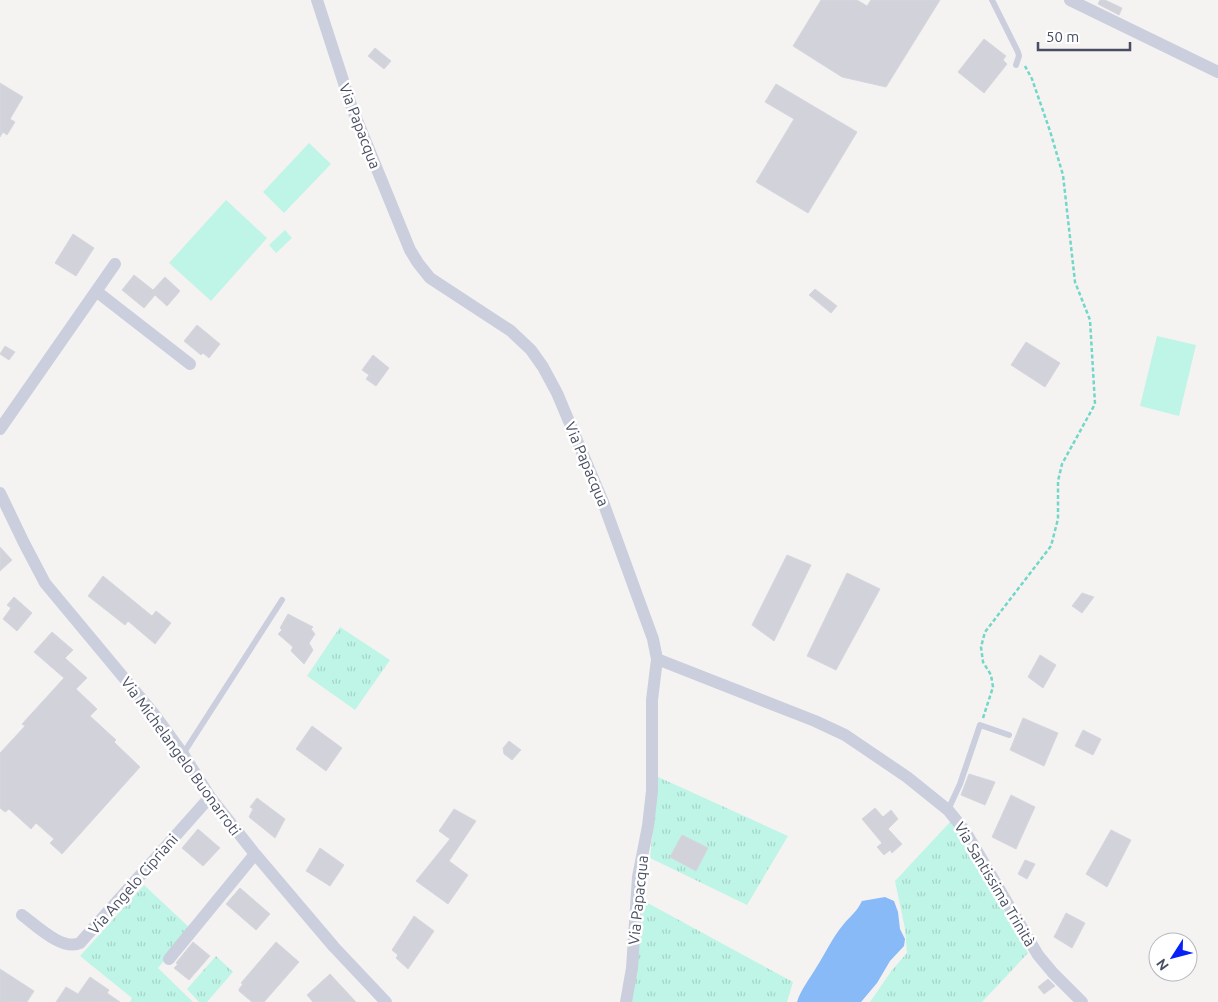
<svg xmlns="http://www.w3.org/2000/svg" width="1218" height="1002" font-family="Ubuntu,sans-serif">
<style>
.grass{fill:url(#grass-tufts)}
.garden{fill:#bef5e6}
.water{fill:#87baf6}
.building{fill:#d2d2da;stroke:#d6d6de}
.lines{fill:none;stroke-linecap:round;stroke-linejoin:round}
.path{stroke:#72d7c7;stroke-width:2.5;stroke-dasharray:4 2.5;stroke-linecap:butt}
.service{stroke:#cbcfdd;stroke-width:6}
.minor{stroke:#cbcfdd;stroke-width:12}
.labels{text-anchor:middle;dominant-baseline:central;stroke-width:5;stroke-linejoin:round;paint-order:stroke}
.street-label{font-size:15px;fill:#484d62;stroke:#fff}
</style>
<defs>
<pattern id="grass-tufts" width="24" height="20" patternUnits="userSpaceOnUse" patternTransform="scale(1.25)"><rect width="24" height="20" fill="#bef5e6"/><path d="M3 7l-1-3M5 7V3M7 7l1-3M15 17l-1-3M17 17v-4M19 17l1-3" fill="none" stroke="#a5d4c8"/></pattern>
</defs>
<rect width="100%" height="100%" fill="#f5f3f2"/>
<path class="grass" d="M340,627L390,660L355,710L307,676Z
M656,776L788,836L747,905L650,858L653,828Z
M951,821L971,850L1028,953L982,1002H870L892,970L907,953L905,929L895,881Z
M144,885L191,929L158,968L193,1002H130L132,998L80,956Z
M644,901L793,982L787,1002H631Z
M216,956L233,972L207,1002H199L187,989Z"/>
<path class="garden" d="M309,143L331,164L284,213L263,192Z
M226,200L267,238L211,301L169,263Z
M285,230L292,238L276,253L269,245Z
M1157,336L1196,345L1179,416L1140,406Z"/>
<path class="water" d="M885,897L894,901L898,912L900,929L905,939L904,946L890,961L877,983L861,1002H797C801,989 809,980 816,968C825,954 832,938 843,925C851,915 856,913 862,901Z"/>
<path class="building" d="M821,0H857L867,6L871,0H940L886,87L842,77L793,46Z
M1100,0H1105L1122,8L1119,15L1098,4Z
M984,39L1006,56L1003,60L1007,64L984,93L958,72Z
M375,48L391,61L384,69L368,56Z
M0,83L23,97L10,119L15,122L7,135L3,132L0,137Z
M776,84L857,132L808,213L756,182L794,119L765,102Z
M73,234L94,248L76,276L55,263Z
M134,275L153,290L165,277L180,291L167,306L155,295L144,308L122,290Z
M815,289L837,306L831,313L809,295Z
M197,325L220,344L209,358L203,353L201,355L184,341Z
M1026,342L1060,363L1045,387L1011,365Z
M5,346L15,352L9,360L0,354Z
M373,355L389,368L376,386L366,379L369,375L362,370Z
M0,547L12,560L0,571Z
M787,555L811,565L774,641L752,625Z
M847,573L880,589L836,670L807,656Z
M103,576L152,616L156,611L171,623L155,644L128,621L125,625L88,596Z
M1082,593L1094,597L1082,613L1072,606Z
M14,597L32,613L17,631L3,619L11,608L7,605Z
M288,614L313,627L311,629L315,634L309,643L313,650L304,664L291,651L293,647L278,634L282,630L280,628Z
M52,632L73,650L65,658L87,678L76,689L97,709L90,716L116,740L114,742L140,767L62,854L50,843L54,839L36,823L31,829L9,809L5,812L0,808V753L25,726L22,724L64,678L34,652Z
M1040,655L1056,665L1043,688L1028,677Z
M1023,718L1058,733L1044,766L1010,750Z
M312,726L342,748L326,771L296,749Z
M1083,730L1101,739L1093,755L1075,746Z
M509,741L521,750L512,760L504,754L503,748Z
M969,774L995,782L985,805L961,795Z
M1011,795L1035,807L1016,849L992,837Z
M257,798L285,819L275,838L249,817L253,809L250,807Z
M875,808L883,817L891,810L898,819L888,829L902,844L892,853L890,850L884,855L877,847L882,843L862,819Z
M454,809L476,821L449,861L468,875L448,904L416,881L450,839L439,831Z
M198,829L220,848L203,866L182,848Z
M1111,830L1131,840L1107,887L1086,874Z
M682,835L708,848L696,871L670,857Z
M320,848L344,865L330,886L306,871Z
M1025,860L1035,864L1027,879L1018,874Z
M240,888L270,914L256,930L226,904Z
M1066,913L1085,923L1072,948L1054,937Z
M414,916L434,931L408,969L396,958L398,955L392,950Z
M193,942L210,956L189,980L174,968L178,964L176,963Z
M276,942L299,962L264,1002H252L239,991V989L243,984L241,983Z
M0,969L34,991L27,1002H0Z
M330,974L356,1002H313L307,995Z
M90,977L109,990L107,993L120,1002H56L66,987L78,994Z
M1048,979L1055,986L1044,994L1038,987Z"/>
<g class="lines">
<path class="path" d="M983,718L993,687L991,675L983,662L981,647L985,632L1051,546L1058,519V481L1062,464L1095,404L1090,320L1075,282L1063,175L1050,131L1032,79L1025,66"/>
<path class="service" d="M992,0L1018,52L1019,56L1016,65
M183,754L282,600
M948,810L960,784L980,725L1009,735"/>
<path class="minor" d="M317,0L352,108L410,250L418,263L430,278L511,331L531,350L543,367L557,393L603,502L653,639L657,659L652,700V791L648,826L638,877L632,968L626,1002
M1070,0L1218,72
M96,291L190,364
M0,429L115,264
M0,493L24,543L45,583L154,714L183,754L210,797L255,854L334,947L386,1002
M657,659L815,721L845,735L907,777L948,810L965,831L1038,955L1053,973L1082,1002
M22,915C37,926 62,951 80,943L210,797
M169,959L255,854"/>
</g>
<g class="labels">
<g class="street-label">
<text transform="translate(360 126) rotate(69)">Via Papacqua</text>
<text transform="translate(587 464) rotate(67)">Via Papacqua</text>
<text transform="translate(181 756) rotate(54)">Via Michelangelo Buonarroti</text>
<text transform="translate(133 884) rotate(-49)">Via Angelo Cipriani</text>
<text transform="translate(995 884) rotate(59)">Via Santissima Trinità</text>
<text transform="translate(638 900) rotate(-84)">Via Papacqua</text>
</g>
</g>
<g transform="translate(1173 957) rotate(234)"><circle r="24" fill="#ffffff" stroke="#b6b8c0"/>
<path d="M0-4L9 19L0 12L-9 19Z" fill="#0821f9"/>
<text y="-8" font-size="14" font-weight="bold" text-anchor="middle" fill="#484d62">N</text>
</g>
<path d="M1038 42v8h92v-8" fill="none" stroke="#484d62" stroke-width="2.5"/>
<text x="1046" y="42" font-size="15" fill="#484d62" stroke="#ffffff" stroke-width="4" paint-order="stroke">50 m</text>
</svg>
